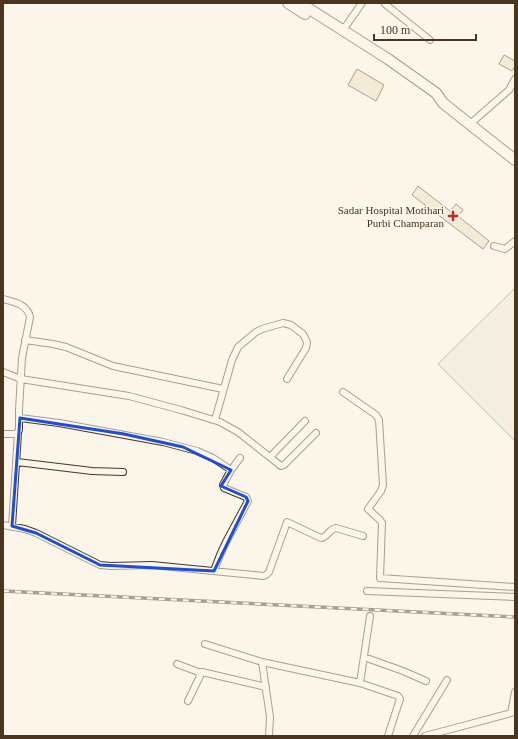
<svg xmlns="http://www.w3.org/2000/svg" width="518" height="739" font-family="'Times New Roman',serif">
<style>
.green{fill:#ede6d9;stroke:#887966}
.building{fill:#ecdcbc;stroke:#4a3520}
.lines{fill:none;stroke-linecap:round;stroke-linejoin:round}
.minor-casing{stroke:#4a3520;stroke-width:8}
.primary-casing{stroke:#4a3520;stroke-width:12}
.minor{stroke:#fbf6e9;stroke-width:6}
.primary{stroke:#fbf6e9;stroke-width:10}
.rail-casing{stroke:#4a3520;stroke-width:3.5}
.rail{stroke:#fbf6e9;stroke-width:2;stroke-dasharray:6;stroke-linecap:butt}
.marked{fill:none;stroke:#1d4ed8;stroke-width:3;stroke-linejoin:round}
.poi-dot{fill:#c62828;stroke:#fbf6e9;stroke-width:1.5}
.labels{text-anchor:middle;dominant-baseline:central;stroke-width:3;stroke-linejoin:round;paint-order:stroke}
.poi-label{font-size:11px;fill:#4a3520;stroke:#fbf6e9;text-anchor:end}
</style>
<rect width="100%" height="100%" fill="#fbf6e9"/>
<path class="green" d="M515,288V441L438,364Z"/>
<path class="building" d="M504,55L515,61V66L512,71L499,64Z
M357,69L384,85L376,101L348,85Z
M418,186L450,211L456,204L463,210L458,216L489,241L483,249L412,195Z"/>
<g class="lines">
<defs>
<path id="minor" d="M385,4L430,40
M343,30L362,3
M470,124L509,90L515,79
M494,246L505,249L515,241
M3,299C14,302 27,304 30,317L22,358L19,410V430L16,434H3
M25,340L53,344L66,347L113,366L223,389
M3,372L21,379L129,396L181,410L220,422L238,432L281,466L284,465L316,433
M343,392L376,415L379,420L383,485L381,491L368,509L380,520L382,523L380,578L515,587
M20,418L59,423L163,442L197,451L213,458L231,470
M215,420L232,360L238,347L256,332L262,329L283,323L291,325L303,334L307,342L306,348L287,379
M270,457L305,421
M17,462L92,471L123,472
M3,525L25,529L36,533L100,565L111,566L152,565L263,576L266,575L269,572L287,522L321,538C328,537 329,529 336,528L363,536
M12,526L18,433
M214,571L220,555L226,542L248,501L246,497L224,488L223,485L231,470L240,458
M367,591L515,597
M205,644L262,662L360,683L398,696L400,699L388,736
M364,657L403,671L426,681
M262,662L270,717L269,736
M177,664L201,673
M360,683L370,616
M188,701L202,672L266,687
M511,713L515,692
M413,736L447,680
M425,736L515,712"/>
<path id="primary" d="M288,3L305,14
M300,3L388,59L436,93L443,103L515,160"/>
</defs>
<use href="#minor" class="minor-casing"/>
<use href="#primary" class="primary-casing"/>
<use href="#minor" class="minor"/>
<use href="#primary" class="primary"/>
<defs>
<path id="rail" d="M3,591L515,617"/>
</defs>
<use href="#rail" class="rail-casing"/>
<use href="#rail" class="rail"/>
</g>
<path d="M0 0H518V739H0ZM20,418L124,434L183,447L231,470L221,486L246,497L248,501L214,571L100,565L36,533L12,526Z" fill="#fbf6e9" fill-opacity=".55" fill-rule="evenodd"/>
<path class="marked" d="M20,418L124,434L183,447L231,470L221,486L246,497L248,501L214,571L100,565L36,533L12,526Z"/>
<path class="poi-dot" d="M451 210h4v4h4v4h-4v4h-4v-4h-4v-4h4z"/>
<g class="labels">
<g class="poi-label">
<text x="444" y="210">Sadar Hospital Motihari<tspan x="444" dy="13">Purbi Champaran</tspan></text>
</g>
</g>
<rect width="518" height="739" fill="none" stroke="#4a3520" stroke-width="8"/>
<path d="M374 34v6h102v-6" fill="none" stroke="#4a3520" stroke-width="2"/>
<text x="380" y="34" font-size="12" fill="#4a3520" stroke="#fbf6e9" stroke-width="3" paint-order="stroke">100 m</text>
</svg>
